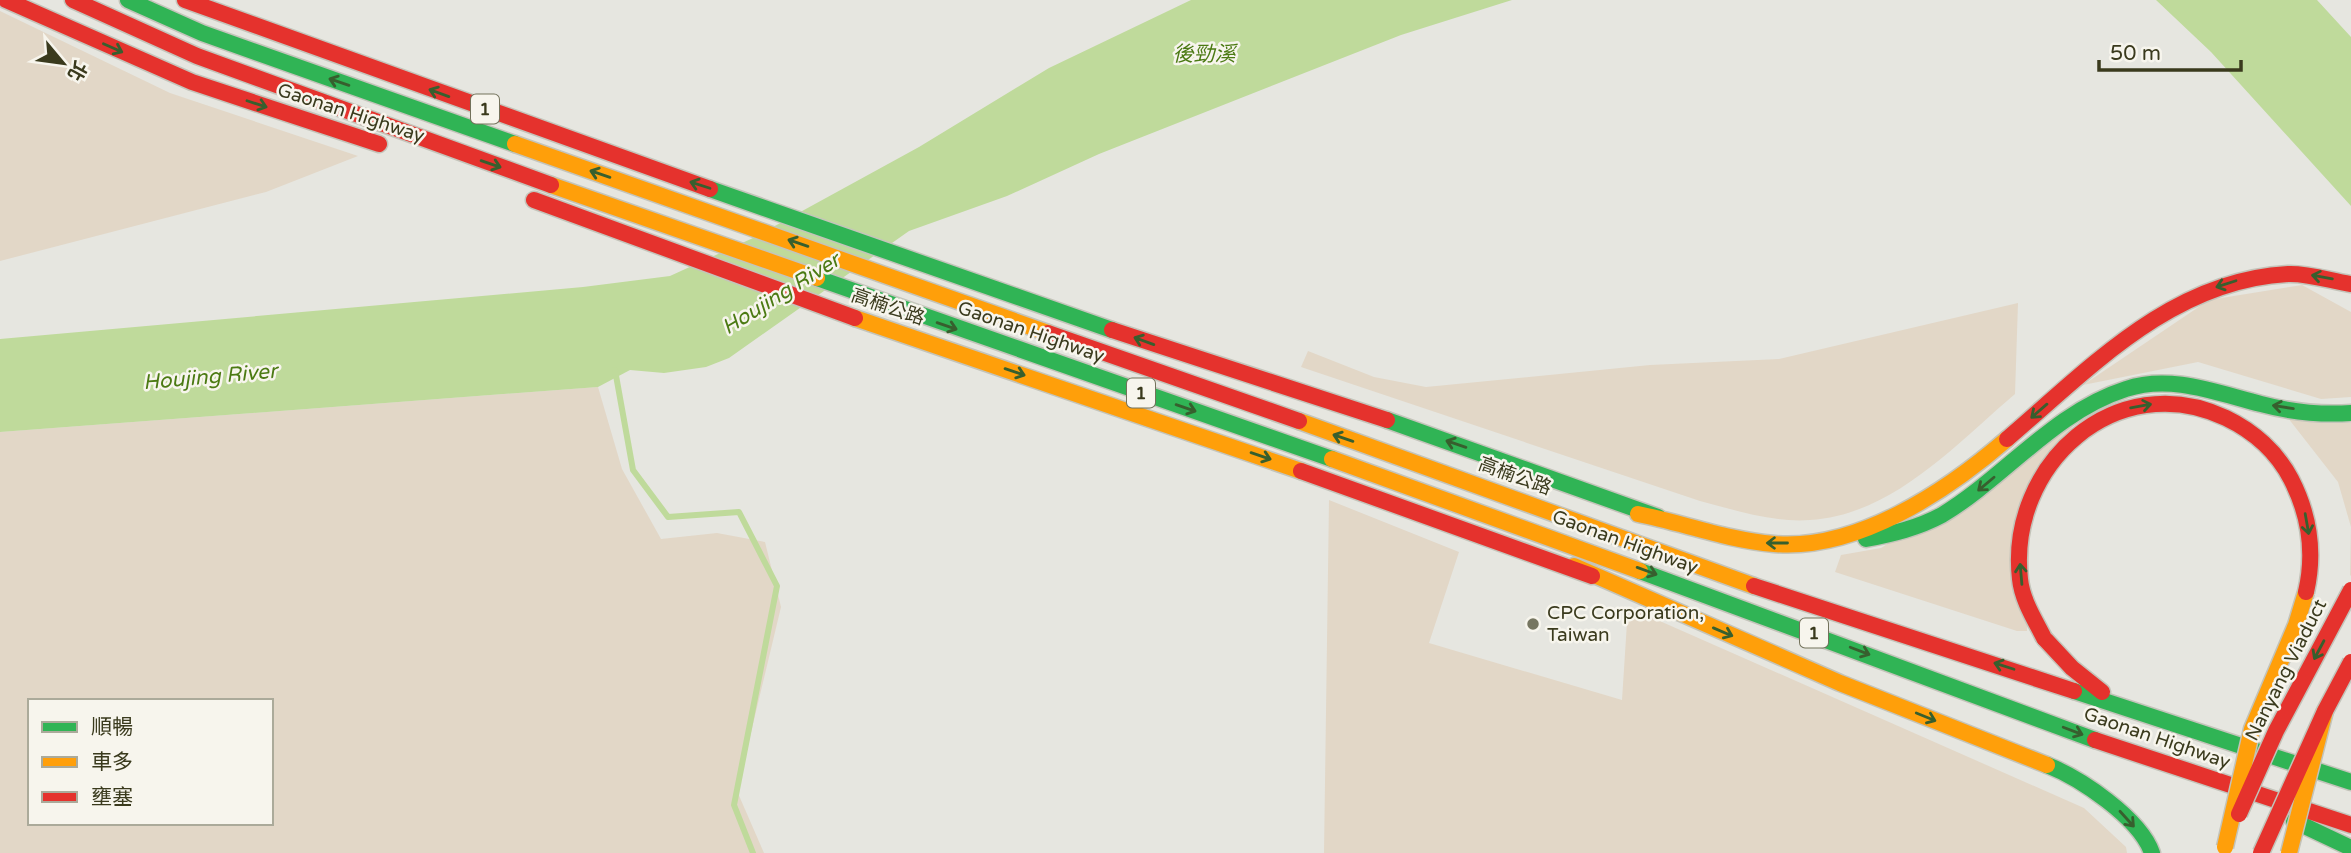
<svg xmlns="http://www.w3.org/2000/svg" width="2351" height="853" font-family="'Varela Round','Noto Sans TC',sans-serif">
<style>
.green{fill:#e2d7c7;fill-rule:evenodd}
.water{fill:#bfda9b}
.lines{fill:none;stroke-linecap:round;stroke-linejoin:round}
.stream{stroke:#bfda9b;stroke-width:6}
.fast-casing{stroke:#c4c4ba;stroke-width:19}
.slow-casing{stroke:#c4c4ba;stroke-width:19}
.jam-casing{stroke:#c4c4ba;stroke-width:19}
.fast{stroke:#30b455;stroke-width:16}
.slow{stroke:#ff9f0a;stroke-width:16}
.jam{stroke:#e5322d;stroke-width:16}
.slow-bridge-casing{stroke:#c3c3b9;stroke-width:19;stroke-linecap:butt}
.jam-bridge-casing{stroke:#c3c3b9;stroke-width:19;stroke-linecap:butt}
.slow-bridge{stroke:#ff9f0a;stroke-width:16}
.jam-bridge{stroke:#e5322d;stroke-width:16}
.oneway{stroke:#375f2e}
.poi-dot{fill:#767661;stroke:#f7f5ed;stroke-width:2.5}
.labels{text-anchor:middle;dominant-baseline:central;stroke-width:5;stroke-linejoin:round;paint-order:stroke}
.shield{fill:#f7f5ed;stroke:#73725b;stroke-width:2}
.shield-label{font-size:18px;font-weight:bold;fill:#3a3a1d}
.street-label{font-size:19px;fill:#3a3a1d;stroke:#f7f5ed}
.poi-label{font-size:19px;fill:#3a3a1d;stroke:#f7f5ed;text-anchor:start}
.water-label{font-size:21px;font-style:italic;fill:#4b7a13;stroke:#f7f5ed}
</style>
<rect width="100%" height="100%" fill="#e6e6e0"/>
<path class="green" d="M0,11L170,93L358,156L266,192L0,261Z
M2302,285L2351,312V397L2321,399L2198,362L2083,385L2209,300Z
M2018,303L2015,394C1956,444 1893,515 1810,520C1774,523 1735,510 1700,501L1301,367L1308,351L1374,377L1426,387L1650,365L1779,359Z
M598,387L622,469L661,539L717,533L765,542L781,607L737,791L764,853H0V432ZM30,701H271V823H30Z
M2288,418L2351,423V575L2350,576L2351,527L2338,482Z
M2073,426L2031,482L2027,631H2017L1835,572L1841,555L1881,548Z
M1329,500L1459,552L1429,643L1622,700L1628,607L2084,808L2126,847L2127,853H1324Z"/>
<path class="water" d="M1191,0H1512L1401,35L1099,154L1007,196L909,231L729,358L706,367L664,373L630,370L598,387L0,432V339L583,287L670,276L753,238L919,147L1049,68Z
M2156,0H2317L2351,37V206L2211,52Z"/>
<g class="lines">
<path class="stream" d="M615,370L633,470L668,517L739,512L777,586L734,805L753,853"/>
<defs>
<path id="fast" d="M128,0L202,33L515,144
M710,189L1112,330
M817,278L1332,459
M1387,420L1658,517
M1866,539C1892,534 1918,528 1942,515C2005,477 2054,412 2126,389C2171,374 2217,393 2261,404C2291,412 2321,415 2351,413
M1640,571L2095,740
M2074,691L2351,782
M2047,765C2080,778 2140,818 2152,853
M2294,821L2351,848"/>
<path id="slow" d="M515,144L1048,333
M551,185L817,278
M855,318L1301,471
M1299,421L1754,586
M1332,459L1640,571
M1638,514C1683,523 1727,540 1774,544C1857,551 1947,491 2007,439
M1574,566L1840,683L2047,765"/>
<path id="jam" d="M6,0L192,82L379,144
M73,0L197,56L551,185
M185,0L710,189
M534,200L855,318
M1112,330L1387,420
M1048,333L1299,421
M2007,439C2090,368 2172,280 2288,274C2308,273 2331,281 2351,284
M1301,471L1592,576
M1754,586L2074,691
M2044,638L2072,668L2102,692
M2095,740L2351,825"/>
</defs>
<use href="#fast" class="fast-casing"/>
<use href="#slow" class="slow-casing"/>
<use href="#jam" class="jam-casing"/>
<use href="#fast" class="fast"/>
<use href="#slow" class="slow"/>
<use href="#jam" class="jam"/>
<defs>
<path id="slow-bridge" d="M2225,847L2252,729L2296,625L2306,592
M2289,853L2325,711"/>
<path id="jam-bridge" d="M2044,638C2035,620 2022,600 2020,579C2007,465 2116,366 2226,418C2253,431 2277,452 2291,479C2309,514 2315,553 2306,592
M2239,814L2276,731L2351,590
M2261,853L2325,711L2351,662"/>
</defs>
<use href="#slow-bridge" class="slow-bridge-casing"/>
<use href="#jam-bridge" class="jam-bridge-casing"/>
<use href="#slow-bridge" class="slow-bridge"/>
<use href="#jam-bridge" class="jam-bridge"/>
</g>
<defs><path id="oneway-shaft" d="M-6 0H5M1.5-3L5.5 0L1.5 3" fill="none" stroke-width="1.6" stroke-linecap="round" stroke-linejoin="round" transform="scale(1.75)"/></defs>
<g class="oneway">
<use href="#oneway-shaft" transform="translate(113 48) rotate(24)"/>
<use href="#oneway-shaft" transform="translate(339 82) rotate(-161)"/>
<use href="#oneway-shaft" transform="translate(439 93) rotate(-160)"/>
<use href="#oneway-shaft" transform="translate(257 104) rotate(18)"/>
<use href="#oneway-shaft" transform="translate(491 164) rotate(19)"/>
<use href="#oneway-shaft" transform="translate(600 174) rotate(-161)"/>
<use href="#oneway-shaft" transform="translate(700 185) rotate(-162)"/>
<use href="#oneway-shaft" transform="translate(798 243) rotate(-161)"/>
<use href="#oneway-shaft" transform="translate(2322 277) rotate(-170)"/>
<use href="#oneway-shaft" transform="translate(2226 284) rotate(162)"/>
<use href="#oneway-shaft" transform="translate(947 326) rotate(19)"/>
<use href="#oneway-shaft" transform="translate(1144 341) rotate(-160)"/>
<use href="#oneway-shaft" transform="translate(1015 372) rotate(19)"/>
<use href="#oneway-shaft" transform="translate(2141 406) rotate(-10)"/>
<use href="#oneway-shaft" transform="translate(2283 407) rotate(-171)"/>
<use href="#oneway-shaft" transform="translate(1186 408) rotate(19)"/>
<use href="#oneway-shaft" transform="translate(2039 411) rotate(139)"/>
<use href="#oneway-shaft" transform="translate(1343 438) rotate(-161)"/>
<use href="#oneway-shaft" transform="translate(1456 444) rotate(-161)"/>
<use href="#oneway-shaft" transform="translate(1261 456) rotate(19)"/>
<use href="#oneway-shaft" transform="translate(1986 484) rotate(140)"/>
<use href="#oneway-shaft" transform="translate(2307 524) rotate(80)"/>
<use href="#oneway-shaft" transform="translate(1777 543) rotate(180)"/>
<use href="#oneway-shaft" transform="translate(1647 571) rotate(20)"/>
<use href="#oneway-shaft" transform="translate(2021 574) rotate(-95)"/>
<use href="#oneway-shaft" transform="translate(1723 632) rotate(23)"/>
<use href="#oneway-shaft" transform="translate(2319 650) rotate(118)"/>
<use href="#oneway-shaft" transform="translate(1860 651) rotate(21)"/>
<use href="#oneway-shaft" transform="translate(2004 666) rotate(-162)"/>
<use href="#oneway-shaft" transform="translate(1926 717) rotate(22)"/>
<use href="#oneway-shaft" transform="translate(2073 731) rotate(21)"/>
<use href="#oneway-shaft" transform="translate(2127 819) rotate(48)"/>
</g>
<circle class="poi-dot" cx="1533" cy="624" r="7"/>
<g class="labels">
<g class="shield">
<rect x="471" y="94.5" width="28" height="29" rx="5"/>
<rect x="1127" y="378.5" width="28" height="29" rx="5"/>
<rect x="1800" y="618.5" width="28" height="29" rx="5"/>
</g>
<g class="shield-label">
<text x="485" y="109">1</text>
<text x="1141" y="393">1</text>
<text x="1814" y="633">1</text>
</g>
<g class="street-label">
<text transform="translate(351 113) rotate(18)">Gaonan Highway</text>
<text transform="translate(888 307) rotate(19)">高楠公路</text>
<text transform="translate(1031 332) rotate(19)">Gaonan Highway</text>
<text transform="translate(1515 476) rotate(20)">高楠公路</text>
<text transform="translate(1625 542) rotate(20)">Gaonan Highway</text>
<text transform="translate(2286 670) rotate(-63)">Nanyang Viaduct</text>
<text transform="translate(2157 738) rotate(19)">Gaonan Highway</text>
</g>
<g class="poi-label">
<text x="1547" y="613">CPC Corporation,<tspan x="1547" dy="22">Taiwan</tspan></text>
</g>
<g class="water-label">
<text x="1204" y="54">後勁溪</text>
<text transform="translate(781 294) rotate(-32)">Houjing River</text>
<text transform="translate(210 377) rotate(-5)">Houjing River</text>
</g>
</g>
<rect x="28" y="699" width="245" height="126" fill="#f7f5ed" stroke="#abaa9a" stroke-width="2"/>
<rect x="42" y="722" width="35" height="10" fill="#30b455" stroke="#abaa9a" stroke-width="2"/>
<text x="91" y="734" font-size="21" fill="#3a3a1d">順暢</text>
<rect x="42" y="757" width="35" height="10" fill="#ff9f0a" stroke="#abaa9a" stroke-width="2"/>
<text x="91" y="769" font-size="21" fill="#3a3a1d">車多</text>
<rect x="42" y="792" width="35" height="10" fill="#e5322d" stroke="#abaa9a" stroke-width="2"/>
<text x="91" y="804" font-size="21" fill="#3a3a1d">壅塞</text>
<g transform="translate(63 63) rotate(119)" stroke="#f7f5ed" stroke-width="5" paint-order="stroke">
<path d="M0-5L12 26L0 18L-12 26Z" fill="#3a3a1d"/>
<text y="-10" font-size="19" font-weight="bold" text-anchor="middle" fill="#3a3a1d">北</text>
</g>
<path d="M2099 60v10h142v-10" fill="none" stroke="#3a3a1d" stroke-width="3.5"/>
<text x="2110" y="60" font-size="21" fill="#3a3a1d" stroke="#f7f5ed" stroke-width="5" paint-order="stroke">50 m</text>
</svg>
